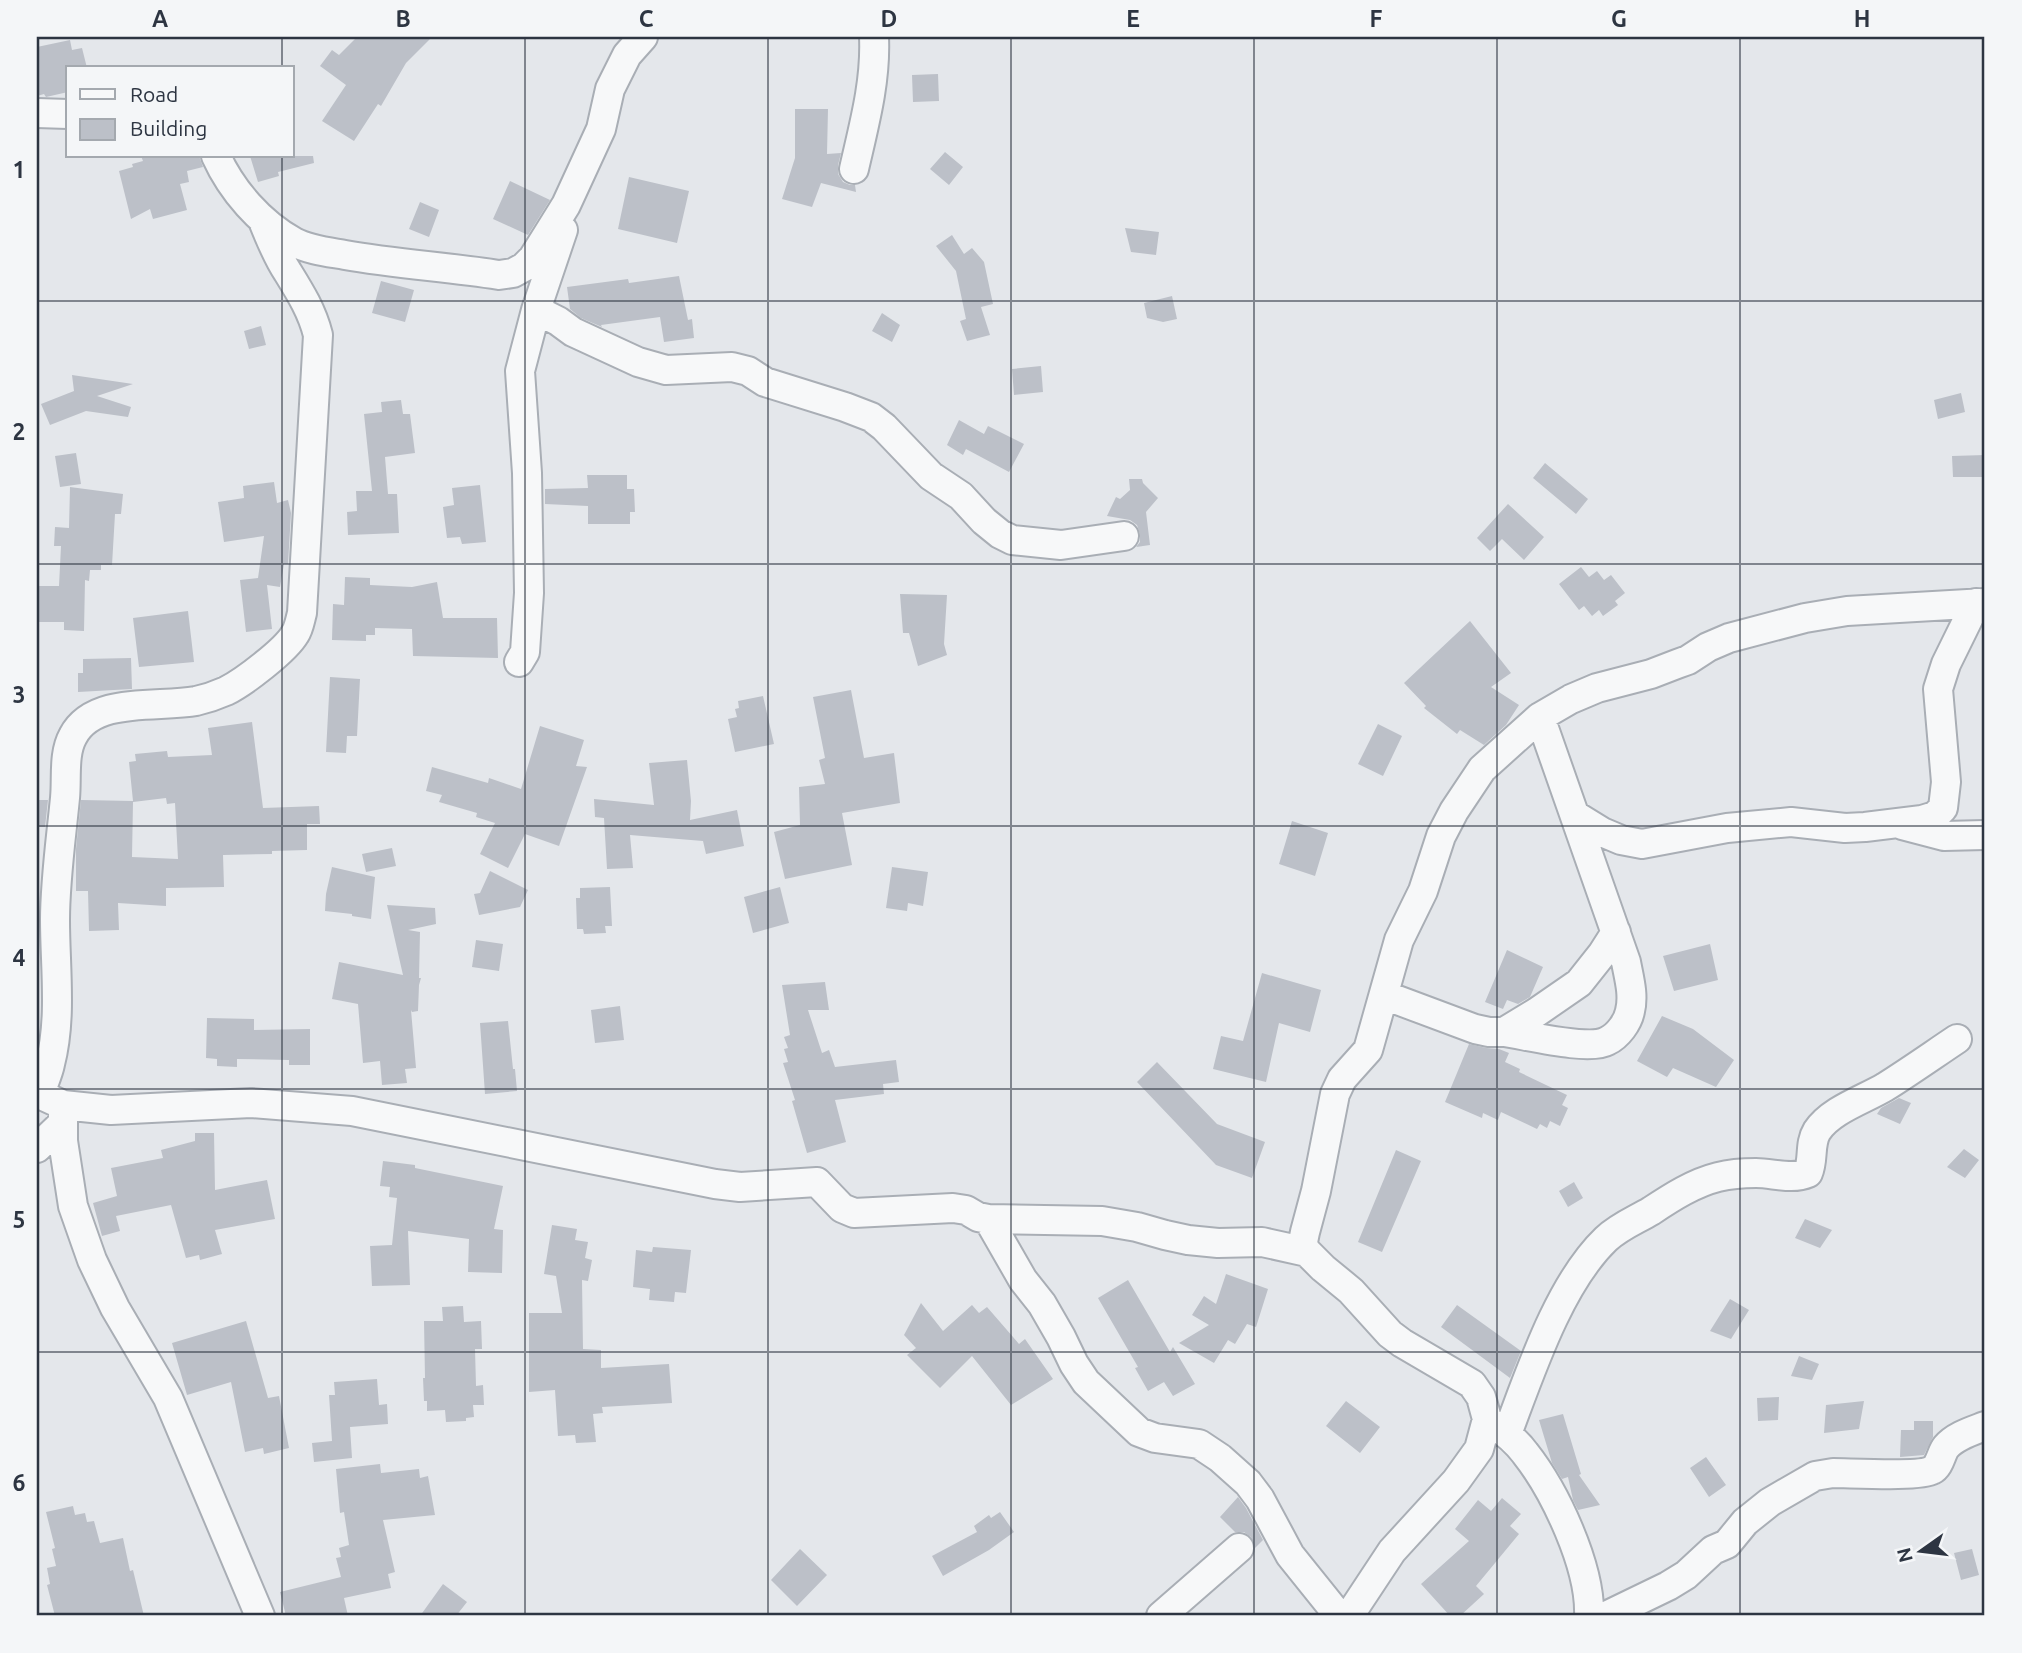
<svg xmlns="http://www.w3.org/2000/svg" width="2022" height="1653" font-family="Ubuntu,sans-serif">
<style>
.building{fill:#bcc0c8;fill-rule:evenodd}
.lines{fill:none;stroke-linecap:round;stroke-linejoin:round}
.minor-casing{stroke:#a9aeb5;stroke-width:32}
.minor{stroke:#f7f8f9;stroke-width:28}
.grid{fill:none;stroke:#2d3542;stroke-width:2;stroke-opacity:0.55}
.neatline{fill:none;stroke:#2d3542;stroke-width:2.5}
.grid-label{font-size:23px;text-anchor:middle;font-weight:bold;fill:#2d3542}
</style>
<rect width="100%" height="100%" fill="#e4e7eb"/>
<path class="building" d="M357,37H432L406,63L381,106L378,104L354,141L322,121L346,85L320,66L332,50L339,55Z
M70,40L72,50L82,48L87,68H68V92L46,97L44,94L37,96V47Z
M938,74L939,101L913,102L912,75Z
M795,109H828L827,154L841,153L838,165V174L843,182L850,185H855L856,192L821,183L812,207L782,199L795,158Z
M945,152L963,167L949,185L930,169Z
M141,156H199L203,167L187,171L189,182L180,184L187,210L153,219L150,209L131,219L119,171L133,167L132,164L143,161Z
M250,156H313L314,163L278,172L279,176L258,182Z
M629,177L689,191L677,243L618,229Z
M510,181L550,200L528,235L493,219Z
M420,202L439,210L429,237L409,229Z
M1125,228L1159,232L1156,255L1131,252Z
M952,235L964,254L972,248L984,262L993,304L981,307L990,335L967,341L960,321L966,319L956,271L936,246Z
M679,276L688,320L692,319L694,338L664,342L660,317L601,325L602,327L581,318L570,309L567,287L628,279L629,283Z
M381,281L414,290L405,322L372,313Z
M1172,296L1177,319L1163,322L1147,318L1144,303Z
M882,313L900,325L892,342L872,331Z
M261,326L266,345L249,349L244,331Z
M1041,366L1043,392L1014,395L1012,369Z
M72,375L133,384L97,396L131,407L128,417L86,411L50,425L41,404L74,391Z
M1961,393L1965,412L1938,419L1934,400Z
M401,400L403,414H410L415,453L385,457L388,494H397L399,533L348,535L347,512L357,511L356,491H372L364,414L382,412L381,402Z
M959,420L984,434L988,426L1024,444L1009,472L966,449L963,455L947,445Z
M76,453L81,484L60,487L55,456Z
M1985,455V477H1953L1952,456Z
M1545,463L1588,499L1576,514L1533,478Z
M587,475H627V489H634L635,512H630V524H588V506L545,504V489L588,488Z
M1129,479H1142L1143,483L1158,498L1146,512L1150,545L1136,547L1140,542V534L1137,525L1130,520L1107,516L1116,497L1120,499L1130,490Z
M274,482L277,503L288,500L291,513L288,564H284L280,587L267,585L272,629L246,632L240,580L258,578L264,536L224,542L218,502L244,498L243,486Z
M480,485L486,542L462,544L460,537L447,538L443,507L454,505L452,488Z
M70,487L123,494L121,514H115L112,565H101V570H90L89,581L85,580L84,631L64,630V622H37V586H59L61,546H54L55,527L69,528Z
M1508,504L1544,537L1524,560L1502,539L1490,551L1477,538Z
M1581,567L1589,577L1597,571L1604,580L1611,575L1625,593L1615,601L1618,605L1603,616L1599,610L1592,616L1584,606L1579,610L1559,584Z
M345,577L370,578V585L412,587L437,582L443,618H497L498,658L413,656L412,629L375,628V635H366V641L332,640L333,604L344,605Z
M900,594L947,595L944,644L947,655L918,666L909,633H903Z
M188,611L194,662L139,667L133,618Z
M1470,621L1511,673L1491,687L1519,705L1506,725L1484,745L1460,730L1457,734L1424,708L1426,706L1404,683Z
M131,658L132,689L78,692V673H83V659Z
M330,677L360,679L357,736H347L346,753L326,752Z
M851,690L864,758L894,753L900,803L842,813L852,865L785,879L774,832L800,825L799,787L825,784L819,760L825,758L813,697Z
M763,696L774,744L735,752L728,719L737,717L735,709L739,708L738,701Z
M252,722L263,808L319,806L320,824H307V850L272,851V854L223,855L224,887L166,888V906L118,903L119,930L89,931L88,891H76V849L81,800L133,801L129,762L136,761L135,754L167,751L168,757L212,755L208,728ZM166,798L167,804L175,803L178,859L132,857L133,802Z
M1378,724L1402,736L1383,776L1358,764Z
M540,726L584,740L576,766L587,767L559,846L525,834L508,868L480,854L495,823L476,817L477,813L439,802L442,795L426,791L432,767L488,783L489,778L521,789Z
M687,760L691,801L690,820L737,810L744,846L706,854L703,841L630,835L633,868L607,869L604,818L595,817L594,799L654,805L649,763Z
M37,800H48L45,827H37Z
M1292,821L1328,833L1315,876L1279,864Z
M392,848L396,866L366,872L362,854Z
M332,867L375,877L371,919L352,916V914L325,911L326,894Z
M892,867L928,872L923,906L908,903L907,911L886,908Z
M490,871L528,890L520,907L479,915L474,894L480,893Z
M610,887L612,926H605L606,933L584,934L583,929H577L576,898H580V888Z
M780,887L789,923L753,933L744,897Z
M387,905L435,908L436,924L408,930L420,932L419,978H421L419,985L418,1011L412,1012L411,1010L416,1068L405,1069L407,1083L382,1085L380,1061L363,1063L358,1004L332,999L339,962L403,975Z
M476,940L503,944L499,971L472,967Z
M1710,944L1718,980L1674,991L1663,956Z
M1507,950L1543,967L1530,997L1518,1004L1507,1000L1503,1009L1485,1002Z
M1262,973L1321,990L1310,1032L1279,1023L1266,1082L1213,1069L1221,1036L1243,1041Z
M825,982L829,1010H808L822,1053L829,1050L835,1067L896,1060L899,1082L883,1084L884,1094L835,1100L846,1142L807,1153L792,1101L795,1100L783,1063L788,1062L784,1049L788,1048L784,1037L790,1035L782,985Z
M620,1006L624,1040L595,1043L591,1010Z
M1662,1016L1693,1029L1734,1060L1716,1087L1673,1068L1667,1077L1637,1061Z
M207,1018L254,1019V1030L310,1029V1065H289V1060L237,1059V1067L217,1066V1059L206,1058Z
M508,1021L513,1069H515L517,1091L485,1094L480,1023Z
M1469,1044L1486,1048L1499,1049L1509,1053L1505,1062L1520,1069L1519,1072L1567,1095L1562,1105L1568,1108L1560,1126L1550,1121L1547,1128L1540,1124L1537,1129L1501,1112L1498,1120L1483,1113L1482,1118L1445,1102Z
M1157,1062L1217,1124L1265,1142L1252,1178L1216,1165L1137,1082Z
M1899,1098L1911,1103L1900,1124L1877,1114L1881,1108Z
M195,1133H214L215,1190L267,1180L275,1219L215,1230L222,1254L200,1260L199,1255L186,1258L171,1205L116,1216L120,1231L102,1236L93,1203L117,1196L111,1168L163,1158L161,1150L195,1141Z
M1964,1149L1979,1160L1965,1178L1947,1167Z
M1396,1150L1421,1161L1382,1252L1358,1242Z
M383,1161L415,1165V1168L503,1186L494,1229L503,1230L502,1273L468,1272L469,1239L408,1231L410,1285L372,1286L370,1246L392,1245L397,1198L389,1197L390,1187L380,1186Z
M1574,1182L1583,1198L1568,1207L1559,1191Z
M1805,1219L1832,1230L1820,1248L1795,1238Z
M552,1225L577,1229L575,1240L588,1242L585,1258L592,1260L588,1281L582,1280L583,1349L601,1350V1368L669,1364L672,1403L602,1407L603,1413L593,1414L596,1442L576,1443L575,1435L558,1436L555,1390L529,1392V1313H562L556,1276L544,1274Z
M653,1247L691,1250L686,1293L675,1292L674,1302L649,1300L650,1289L633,1287L636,1250L652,1252Z
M1226,1274L1268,1289L1256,1327L1247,1324L1235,1344L1228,1340L1214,1363L1179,1343L1209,1325L1192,1315L1204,1296L1216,1304Z
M1128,1280L1170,1352L1173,1347L1195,1384L1173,1396L1164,1382L1148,1391L1135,1368L1138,1367L1098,1298Z
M1730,1299L1749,1310L1731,1339L1710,1331Z
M921,1303L943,1331L972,1305L979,1313L987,1307L1019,1344L1025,1339L1053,1379L1011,1405L972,1356L940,1388L907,1355L916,1348L904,1335Z
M1457,1305L1521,1351L1510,1378L1441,1327Z
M463,1306L464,1322L481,1321L482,1349H475L476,1386L483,1385L484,1405H473L474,1417L466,1418V1421L446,1422L445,1410L427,1411V1401H424L423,1378H425L424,1321H443L442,1307Z
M246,1321L268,1398L279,1396L289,1448L264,1454L263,1448L245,1452L231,1382L187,1395L172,1343Z
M1799,1356L1819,1364L1812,1380L1791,1376Z
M377,1379L379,1405L387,1404L388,1424L350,1427L352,1458L314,1462L312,1443L332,1441L329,1395H335L334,1382Z
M1779,1397L1778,1420L1758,1421L1757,1398Z
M1346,1401L1380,1427L1360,1453L1326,1426Z
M1864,1401L1859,1429L1824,1433L1826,1405Z
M1563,1414L1581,1474L1579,1475L1600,1505L1578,1510L1573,1500L1568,1477L1562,1479L1552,1463L1539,1420Z
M1914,1421H1933V1437L1924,1455L1900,1457L1901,1430H1914Z
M1706,1457L1726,1485L1709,1497L1690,1468Z
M380,1464L381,1473L419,1469L420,1478L428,1476L435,1515L383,1520L395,1572L388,1574L391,1588L344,1598L348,1616H286L280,1592L341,1577L336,1558L341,1557L339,1548L349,1545L344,1512L340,1513L336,1469Z
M1238,1497L1246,1508L1263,1540L1255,1548L1251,1537L1244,1532H1235L1220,1517Z
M1502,1498L1521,1514L1510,1526L1519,1534L1476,1586L1484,1594L1460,1616H1450L1421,1584L1469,1541L1455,1529L1478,1500L1491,1511Z
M73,1506L75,1515L85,1513L87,1522L94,1521L100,1543L123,1538L130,1571L133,1570L144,1616H55L47,1585L50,1584L47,1568L56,1566L52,1549L55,1548L46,1512Z
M1000,1512L1014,1532L989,1550L943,1576L932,1556L977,1532L974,1526L989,1515L991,1518Z
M800,1549L827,1575L797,1606L771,1580Z
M1972,1549L1979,1575L1961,1580L1954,1553Z
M443,1584L467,1602L456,1616H420Z"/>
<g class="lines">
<defs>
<path id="minor" d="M37,113L68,114
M216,156C232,191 260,223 294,242C309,250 328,252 345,255C396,264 448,267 499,275L513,273L524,267L533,258L566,205L601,129L610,89L627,55L643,37
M854,169C864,125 876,82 874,37
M536,310L558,321L573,332L638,362L666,370L732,367L748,371L765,382L845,407L871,417L884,427L931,476L961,496L984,521L1000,534L1012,540L1061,545L1124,536
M519,662L525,652L529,593L527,473L520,371L536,310L563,230
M1576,816L1602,832L1621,840L1642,844L1727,828L1791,822L1845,828L1865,827L1922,820L1935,816L1943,808L1946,782L1938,689L1946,664L1976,603
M1902,825L1944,836L1985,835
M1384,995L1475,1029L1489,1032H1504L1537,1012L1579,983L1602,954L1616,932
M1504,1032C1526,1035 1589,1051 1607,1041C1618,1036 1628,1022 1630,1011C1634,995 1629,978 1626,962L1540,717
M37,1093L63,1105L111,1110L251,1103L352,1111L715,1184L740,1187L817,1182L842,1208L854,1213L953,1208L966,1210L978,1217L988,1219L1102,1221L1137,1227L1165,1235L1188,1240L1218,1243L1262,1242L1307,1252
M40,1094C43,1084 48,1074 50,1064C62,1018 55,967 55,920C55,880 61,839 65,798C67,778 63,754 73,736C94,696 158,708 196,701C205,699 217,695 226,691C244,682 286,650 295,634C299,628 300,620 302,613L318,335C312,311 300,292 287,271C277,256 270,238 263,221
M63,1105V1141L73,1206L92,1260L115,1308L168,1398L260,1616
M37,1148L63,1123
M988,1219L1023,1280L1042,1304L1061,1337L1074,1364L1086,1382L1139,1432L1155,1438L1199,1444L1220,1458L1248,1483L1260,1499L1290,1555L1339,1616
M1493,1424C1505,1432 1516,1441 1525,1453C1555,1491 1591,1567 1589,1616
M1507,1434C1530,1373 1559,1284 1606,1239C1620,1226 1636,1220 1651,1211C1672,1197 1694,1183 1718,1177C1730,1174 1743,1173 1756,1173C1773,1173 1792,1180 1808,1173C1814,1159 1809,1144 1817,1131C1831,1110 1863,1100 1885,1087C1909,1072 1933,1055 1957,1039
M1161,1616L1239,1548
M1349,1616L1392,1551L1456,1481L1479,1449L1487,1419L1481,1397L1472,1384L1402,1343L1390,1334L1351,1291L1323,1268L1305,1250L1303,1242L1305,1232L1316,1191L1335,1094L1342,1079L1368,1050L1399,940L1423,891L1441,836L1454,811L1482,769L1540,717L1571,699L1597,688L1651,674L1677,664L1688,660L1708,647L1729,638L1805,618L1847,611L1985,603
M1606,1616L1668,1586L1686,1575L1713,1550L1727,1544L1745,1522L1770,1502L1815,1476L1833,1473C1851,1473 1920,1477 1932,1470C1940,1466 1941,1453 1946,1447C1955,1436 1972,1431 1985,1426"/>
</defs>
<use href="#minor" class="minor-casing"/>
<use href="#minor" class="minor"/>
</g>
<path class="grid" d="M282,37V68M525,37V1616M768,37V1616M1011,37V1616M1254,37V1616M1497,37V1616M1740,37V1616M282,156V1616M37,301H1985M37,564H1985M37,826H1985M37,1089H1985M37,1352H1985"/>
<rect width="2022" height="1653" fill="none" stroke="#f4f6f8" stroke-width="77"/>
<rect x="66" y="66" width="228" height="91" fill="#f4f6f8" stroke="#a4a9af" stroke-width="2"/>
<rect x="80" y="89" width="35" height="10" fill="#f7f8f9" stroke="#a4a9af" stroke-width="2"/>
<text x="130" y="102" font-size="21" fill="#2d3542">Road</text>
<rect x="80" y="119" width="35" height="21" fill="#bcc0c8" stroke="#a4a9af" stroke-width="2"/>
<text x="130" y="136" font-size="21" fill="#2d3542">Building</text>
<g transform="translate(1921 1551) rotate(256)" stroke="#f4f6f8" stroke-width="5" paint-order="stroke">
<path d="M0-5L12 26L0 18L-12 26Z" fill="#2d3542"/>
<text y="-10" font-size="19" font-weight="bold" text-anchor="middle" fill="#2d3542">N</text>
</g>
<rect x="38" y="38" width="1945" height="1576" class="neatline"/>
<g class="grid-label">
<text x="160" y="27">A</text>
<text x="403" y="27">B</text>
<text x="646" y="27">C</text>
<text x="889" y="27">D</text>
<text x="1133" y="27">E</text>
<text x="1376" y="27">F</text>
<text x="1619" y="27">G</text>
<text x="1862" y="27">H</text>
<text x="19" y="178">1</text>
<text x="19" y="440">2</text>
<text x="19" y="703">3</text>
<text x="19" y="966">4</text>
<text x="19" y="1228">5</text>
<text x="19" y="1491">6</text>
</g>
</svg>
